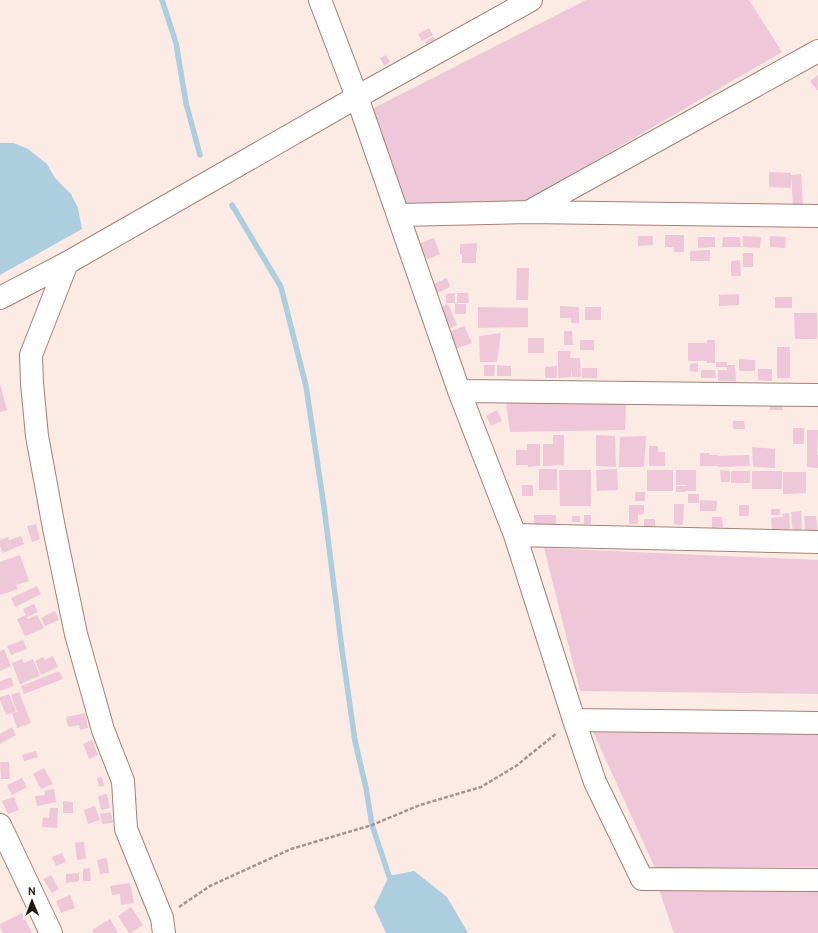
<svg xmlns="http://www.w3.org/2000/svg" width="818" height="933" font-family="Cabin,sans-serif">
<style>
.water{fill:#accede}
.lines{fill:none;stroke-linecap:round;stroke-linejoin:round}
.stream{stroke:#accede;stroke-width:5.5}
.building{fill:#eec7d8}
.minor-casing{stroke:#a68173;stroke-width:24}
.path{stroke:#a3948e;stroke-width:2.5;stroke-dasharray:4 2;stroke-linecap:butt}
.minor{stroke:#fff;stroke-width:22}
</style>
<rect width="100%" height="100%" fill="#fbebe4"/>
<path class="water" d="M0,143H14L28,149L47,164L55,178L71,194L78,208L82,229L0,275Z
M414,871L447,897L468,933H386L374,907L389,876Z"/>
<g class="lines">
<path class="stream" d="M162,0L176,43L186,103L200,155
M232,205L281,287L306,386L324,507L342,650L355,741L366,788L372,825L389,876L393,881"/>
</g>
<path class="building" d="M586,0H749L782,52L524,202L405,207L370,110Z
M429,28L433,35L422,41L418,34Z
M433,36L439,44L430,50L425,42Z
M386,55L390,62L384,66L380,58Z
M818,75V90H817L810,81Z
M769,172L791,173V188L769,187Z
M801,174L803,207H793L791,175Z
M665,235H684V252H674V247H665Z
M638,236H653V245L638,246Z
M743,236L761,237L760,248L743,247Z
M770,236L786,237L785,248L770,247Z
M698,237H715V247L698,248Z
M723,237H740L741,247H722Z
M434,238L440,254L423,261L416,245Z
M477,243V253H476V263H462V254H460V244Z
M710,250V261H690V251Z
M743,253H753V267H743Z
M740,260L741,276H731V261Z
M517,268H529L528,300H516Z
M447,278L450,287L435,294L431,285Z
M455,293V303H446V294Z
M457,293H468L469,303H457Z
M739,294V305L719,306V295Z
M775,297H792V308H775Z
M448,304L457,325L443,331L434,309Z
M455,304H466V314H455Z
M560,306L579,307V323H571V318H560Z
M478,307L528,308V327L478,328Z
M585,307H601V320H585Z
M794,313H817V339H795Z
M464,326L472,343L455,349L449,332Z
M564,331H572L573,345H564Z
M501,333L497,362H480L479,336Z
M528,338H544V353H528Z
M580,340H594V350H580Z
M707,340H715V363H707V361H688V343H707Z
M777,347H790V378H777Z
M558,351H571L570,358H580L581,377H572L571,367V377L558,378Z
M739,359L755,360V371H739Z
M716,362H727V365H735L736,381H718V370H727V367H716Z
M698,363V372L690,371V364Z
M484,365H495L494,376H484Z
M497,365L511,366V376H497Z
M557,366V378H545V367Z
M582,368H597V378H582Z
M758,369H772V381L758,380Z
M701,370H715L716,378H701Z
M0,384L7,410L0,412Z
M506,403L626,404L625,430L510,432Z
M770,403H783V410H770Z
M497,410L502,421L491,426L486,416Z
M733,421H744L745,429H733Z
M793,428H804V444H793Z
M807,430H818L817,455H818V468L807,467Z
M553,435H564V465L543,466V444H553Z
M596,435L615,436L616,467L596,466Z
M646,436L644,467H619L620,437Z
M527,444H540V466L528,467V465H516V450H527Z
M649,446H658V452H665V466H649Z
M752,447L775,449V468L753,467Z
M700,453H709V455H718V456L749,455L750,466L718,467V466H700Z
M539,469H557V490H539Z
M617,469L618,490L597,491L596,470Z
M559,470H591V506H560Z
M647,470H673V491H647Z
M676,470H696V491H686V492H676V486H686V485H676Z
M720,470L730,471V482H721Z
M731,471H750V483H731Z
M752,471H782V489H752Z
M783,472H806V493L783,494Z
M522,485H533V496H522Z
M635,492H645V501H635Z
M688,494H699V503H688Z
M700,500L717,501L716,511H700Z
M674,504H684L683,525L674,524Z
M629,505H644V514L638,515V524H629Z
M739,505H749V516H739Z
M771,509H780V515H771Z
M801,511L802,534L793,535L791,512Z
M789,513L790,529L772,530L771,518L783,517L782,514Z
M534,515H556V524H534Z
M584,515H591V524H584Z
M572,516H580V522H572Z
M804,516H816L818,539L806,540Z
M712,517H722L723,527L712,528Z
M644,519H655V526H644Z
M36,524L40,539L32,542L27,526Z
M21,536L24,544L3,553L0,546V540L8,537L9,540Z
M544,548L818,560V694L580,691Z
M20,555L29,581L16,585L18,589L0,595V562Z
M37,586L41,594L15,607L11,598Z
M34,604L38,612L27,617L23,609Z
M55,611L59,620L45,626L41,618Z
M26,615L28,619L37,615L44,628L25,636L17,619Z
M23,640L27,649L11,655L7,646Z
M4,649L11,666L0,671V651Z
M53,656L58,667L41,675L35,661L43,657L45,660Z
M22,659L24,663L33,659L40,676L20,684L12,663Z
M59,671L63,679L24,694L21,686Z
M11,677L14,686L0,691V681Z
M19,692L31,723L17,728L12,713L17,712L11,695Z
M9,694L16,711L6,715L0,700V697Z
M85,713L88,728L80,730L79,725L68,727L66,717Z
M12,727L16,735L0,744V734Z
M591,727H818V867L655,868Z
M92,740L98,755L89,759L83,744Z
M36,751L38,757L24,761L22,755Z
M0,762H9L10,779H1Z
M44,768L53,784L41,789L33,774Z
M102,777L104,786L99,787L97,778Z
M22,778L27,787L12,795L7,785Z
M54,789L56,802L37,806L35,796L45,795L44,791Z
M107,794L110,808L101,810L98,796Z
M14,797L19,810L8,814L2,801Z
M63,801L73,802V813H63Z
M95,806L100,820L88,824L84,810Z
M50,808H58L57,828L42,827L43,817L49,818Z
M111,812L113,823L102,824L100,814Z
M84,842L86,859L77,860L75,843Z
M62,853L66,862L56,866L52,857Z
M107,858L109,873L100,874L97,860Z
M90,868L91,881H83V869Z
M79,873V881L66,883V874Z
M51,875L59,889L52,893L43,879Z
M130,883L134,903L121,905L120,894L112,895L110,886Z
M657,884H818V933H674Z
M70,895L75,908L61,913L56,901Z
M131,907L143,925L131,933H129L118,916Z
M22,913L32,933H3L0,927V924Z
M110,919L118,933H94L92,930Z"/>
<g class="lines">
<defs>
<path id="minor" d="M320,0L357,97L459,391L515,535L574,720L595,782L642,879L818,880
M530,211L818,51
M399,215L529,212L818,216
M67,263L31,355L32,383L37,436L54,528L76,634L103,730L123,781L126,829L162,918L164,933
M0,298L67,263L357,97L531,0
M459,391L818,395
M515,535L818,542
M574,720L818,723
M0,825L51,933"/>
</defs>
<use href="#minor" class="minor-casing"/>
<path class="path" d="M179,907L210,886L291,849L372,825L420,805L481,787L516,766L557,733"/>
<use href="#minor" class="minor"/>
</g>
<g transform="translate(32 901) rotate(359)" stroke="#ffffff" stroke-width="3" paint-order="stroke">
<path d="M0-3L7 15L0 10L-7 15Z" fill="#261813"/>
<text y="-6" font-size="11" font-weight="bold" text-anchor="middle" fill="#261813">N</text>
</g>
</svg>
